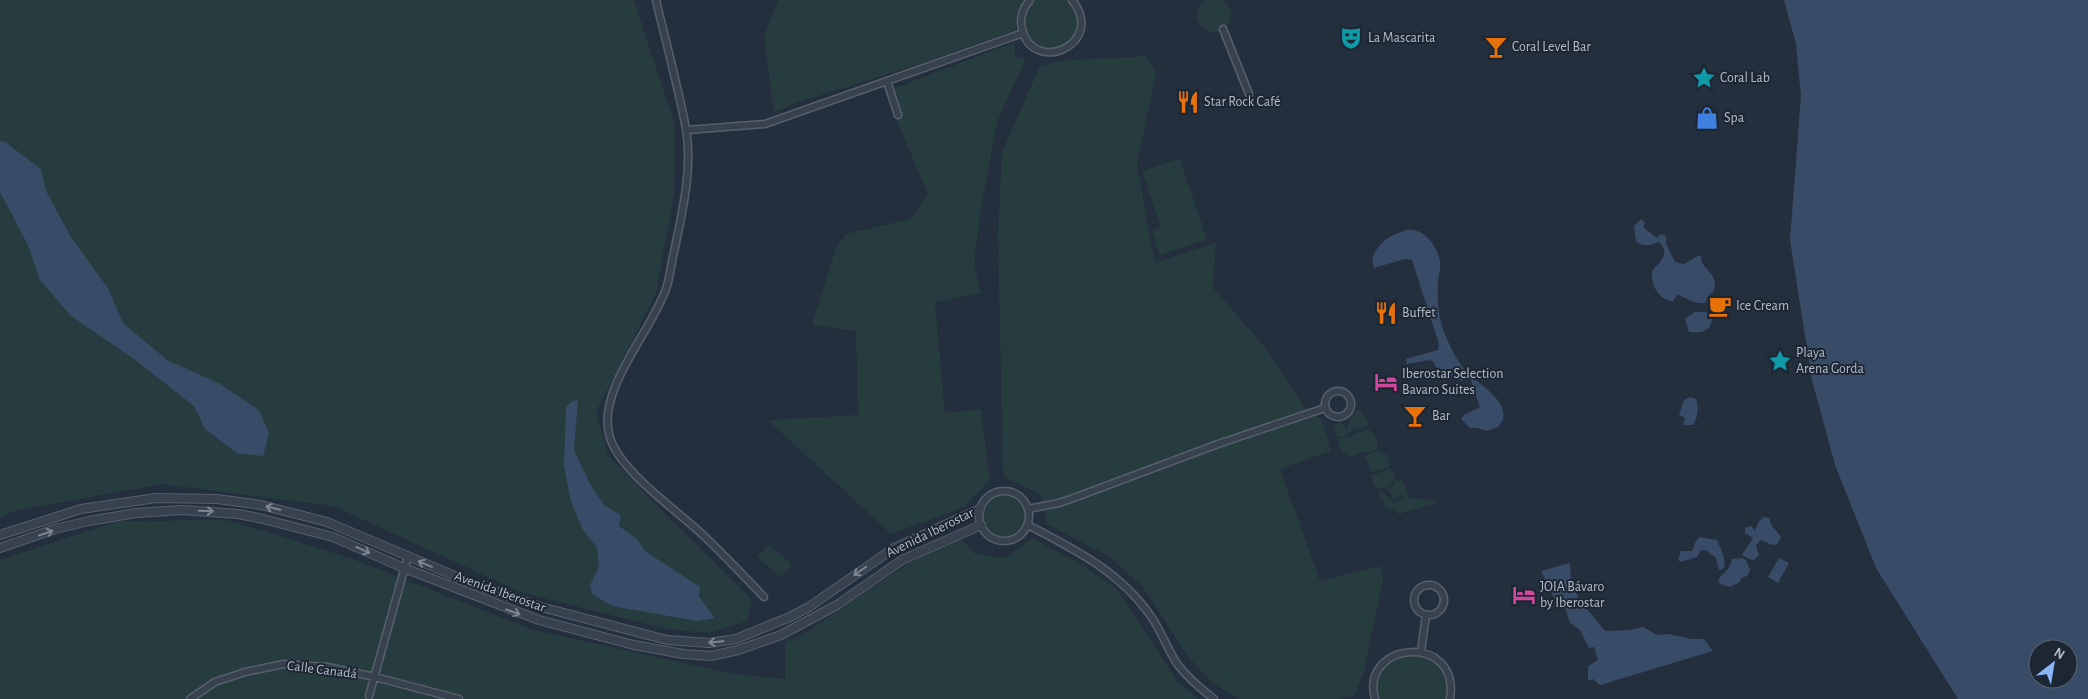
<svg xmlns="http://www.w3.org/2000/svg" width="2088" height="699" font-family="'Alegreya Sans',sans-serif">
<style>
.green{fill:#263c3f}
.water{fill:#394c67;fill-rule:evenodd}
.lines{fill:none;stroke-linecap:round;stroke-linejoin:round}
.minor-casing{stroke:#565f6c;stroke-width:9}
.tertiary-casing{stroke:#565f6c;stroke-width:10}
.minor{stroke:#38414e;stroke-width:6}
.tertiary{stroke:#38414e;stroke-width:8}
.oneway{stroke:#7c8592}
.labels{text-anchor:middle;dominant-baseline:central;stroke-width:4;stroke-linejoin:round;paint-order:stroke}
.poi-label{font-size:14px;fill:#b4bcc9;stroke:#1d2633;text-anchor:start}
.street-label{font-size:14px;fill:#b4bcc9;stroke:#1d2633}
</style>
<rect width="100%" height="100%" fill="#242f3e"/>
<path class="green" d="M1197 15a17 17 0 1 1 34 0a17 17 0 1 1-34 0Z
M0,0H634L675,125L674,195L656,293L596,412L608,455L668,517L752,599L747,621L709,633L667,629L523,593L333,506L161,484L15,511L0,517Z
M778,0H1028L1016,14V30L920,64L796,103L774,112L764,37Z
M1030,0H1072L1081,27L1072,45L1047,52L1026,40L1021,16Z
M1015,42V57L1026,58L997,122L981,208L974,264L981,293L935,302L945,413L981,409L990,480L964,507L891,534L768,420L858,415L856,331L812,325L836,248L846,234L910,219L928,195L885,92Z
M1146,56L1156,73L1137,165L1155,263L1216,243L1213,288L1263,345L1304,407L1322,420L1331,451L1280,469L1320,581L1380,566L1383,579L1364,671L1354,696L1338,699H1238L1210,681L1187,655L1143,587L1108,556L1047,524L1040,494L1003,476L998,235L1002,152L1040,66L1059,61Z
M1180,159L1207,239L1160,255L1152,230L1161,227L1142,171Z
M1359,409L1369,422L1368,426L1357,429L1353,428L1346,437H1339L1336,435L1334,428L1336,425L1341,422L1347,430L1352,414Z
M1368,429C1375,435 1379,440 1377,450L1366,453L1360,452L1350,457C1342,453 1339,449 1338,439C1349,439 1356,432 1368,429Z
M1377,451L1387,455L1390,467L1372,472L1365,458L1366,455Z
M1391,468L1395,477L1391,485L1381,489L1374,486L1371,475L1376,474Z
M1396,480L1403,481L1410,500L1414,498L1439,502L1399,514L1394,510L1384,507L1385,506L1383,498L1378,496V494L1382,491L1394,503L1404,498L1401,496L1394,499L1387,489L1393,486Z
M979 516a25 25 0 1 1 50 0a25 25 0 1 1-50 0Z
M227,520L353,559L533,630L734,674L785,679V642L802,635L909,563L960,538L975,554L1006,558L1032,538L1077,562L1116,588L1178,682L1198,699H0V560L119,521Z
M769,544L792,565L781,578L757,557Z
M1408,651L1433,657L1449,677L1450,699H1375L1374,685L1384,662Z"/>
<path class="water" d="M1784,0H2088V699H1958L1876,568L1835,465L1812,380L1790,240L1801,96L1796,44ZM2038,649H2068V679H2038Z
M0,141L5,142L41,169L46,191L71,237L108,288L123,323L167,360L220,384L259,410L269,433L263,456L237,453L205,429L194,406L134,359L71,316L40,280L28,245L0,192Z
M1641,219L1645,223L1643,227L1657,238L1661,234L1666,236V244L1675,262L1684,264L1698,256H1701C1700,270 1719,271 1714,291L1708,296L1705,303C1698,305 1684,298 1678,294L1673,301C1658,300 1651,285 1652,271C1660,262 1671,253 1659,242C1651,245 1643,248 1636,241L1634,226Z
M1407,230C1424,228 1437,246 1440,261C1441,268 1439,273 1438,280C1437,295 1438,315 1443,329C1448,343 1456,359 1465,370C1477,384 1508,399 1503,420L1498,427L1486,431L1477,428H1470L1461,419L1464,415L1480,407L1471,380L1468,379L1461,381L1457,377L1453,379L1451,374L1436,368L1434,362L1430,360L1407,364L1406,359L1438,350L1439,344L1412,260L1405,259L1374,268L1372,258C1381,240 1389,236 1407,230Z
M1695,312H1708L1712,317C1712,332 1702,333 1689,332L1685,319Z
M1690,397L1696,399C1699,408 1698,417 1693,425H1683L1685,418L1679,415L1684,400Z
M578,400L574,450L590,484L604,505L621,515L619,526L637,539L645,551L700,587L699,597L715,618L697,621L612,606L592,594L590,585L599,567L597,548L583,530L571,501L564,466L566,407L572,401Z
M1764,517L1769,518L1772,526L1781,537L1777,544L1773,545L1760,540L1756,546L1759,555L1754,560L1749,559L1742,555L1753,538L1745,533V528L1751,526L1755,530L1759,521Z
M1700,537L1717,540C1720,548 1728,561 1723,569L1719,570L1716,558L1706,550H1701L1697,557L1680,562L1678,559L1681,551H1692L1696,541Z
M1742,558L1746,560L1750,570L1747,576L1741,578L1740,582L1730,587L1720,584L1718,581C1722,572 1729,573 1732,559Z
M1779,558L1789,563L1778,583L1768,577Z
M1570,563L1571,582L1579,599L1605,631L1630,630L1643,627L1657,635L1668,634L1691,639H1704L1713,651L1600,685L1593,679L1588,681V666L1598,660L1594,647L1589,648L1580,630L1570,623L1563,601L1555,600L1541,571Z"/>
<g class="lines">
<defs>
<path id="minor" d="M656,0C666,43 678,86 686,129C693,169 682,213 674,252C671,264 670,278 666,289C651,332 598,388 609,434C617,470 677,510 703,535C724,555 744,576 764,597
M1030,0C1023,8 1019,18 1022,29C1033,76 1107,44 1072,0
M1223,29L1249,94
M887,81L898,115
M687,130L765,124L1023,33
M1325 404a13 13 0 1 1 26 0a13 13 0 1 1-26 0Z
M979 516a25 25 0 1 1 50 0a25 25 0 1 1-50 0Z
M1028,509L1059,503L1079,496L1218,444L1325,408
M1028,525C1074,549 1119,571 1150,615C1161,630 1167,649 1178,665C1188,678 1201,689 1214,699
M1414 600a15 15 0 1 1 30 0a15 15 0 1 1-30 0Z
M1421,652L1426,615
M369,696L408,556
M190,699L215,682L245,672L284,664L327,667L375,677L459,699
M1375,699C1359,641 1461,632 1450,699"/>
<path id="tertiary" d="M0,535L81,509L156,498L217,499L261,505L327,522L474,584L541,607L667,640L709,643L736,639L790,617L809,607L894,548L980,509
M0,548L55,529L89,521L136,513L182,510L238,514L259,518L333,537L404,568L539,620L634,645L683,654L711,656L738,650L781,635L837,605L902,560L981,525"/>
</defs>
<use href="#minor" class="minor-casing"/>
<use href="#tertiary" class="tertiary-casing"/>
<use href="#minor" class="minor"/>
<use href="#tertiary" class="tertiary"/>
</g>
<defs><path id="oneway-shaft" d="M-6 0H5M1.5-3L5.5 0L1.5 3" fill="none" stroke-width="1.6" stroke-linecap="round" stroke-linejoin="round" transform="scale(1.25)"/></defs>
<g class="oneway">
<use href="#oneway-shaft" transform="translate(273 508) rotate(-167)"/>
<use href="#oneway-shaft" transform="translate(206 511) rotate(2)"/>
<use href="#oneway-shaft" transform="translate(46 533) rotate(-19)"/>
<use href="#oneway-shaft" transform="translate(363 550) rotate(24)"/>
<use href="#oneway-shaft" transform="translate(425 564) rotate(-157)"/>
<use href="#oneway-shaft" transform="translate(860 571) rotate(145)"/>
<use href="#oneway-shaft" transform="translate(513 612) rotate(20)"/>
<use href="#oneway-shaft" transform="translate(716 642) rotate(175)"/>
</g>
<defs>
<symbol id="theatre-bare" viewBox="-9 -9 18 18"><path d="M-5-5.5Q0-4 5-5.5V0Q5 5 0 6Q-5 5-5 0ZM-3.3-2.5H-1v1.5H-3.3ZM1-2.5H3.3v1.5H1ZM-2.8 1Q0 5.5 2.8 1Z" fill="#0f9aa8" stroke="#1d2633" stroke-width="2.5" paint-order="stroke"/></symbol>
<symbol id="bar-bare" viewBox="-9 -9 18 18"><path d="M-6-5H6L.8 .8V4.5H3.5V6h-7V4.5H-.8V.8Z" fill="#e8710a" stroke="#1d2633" stroke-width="2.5" paint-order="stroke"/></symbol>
<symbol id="sight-bare" viewBox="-9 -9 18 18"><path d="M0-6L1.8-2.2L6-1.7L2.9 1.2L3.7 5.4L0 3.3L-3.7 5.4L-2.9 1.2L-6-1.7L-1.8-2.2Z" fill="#0f9aa8" stroke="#1d2633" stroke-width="2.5" paint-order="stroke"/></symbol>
<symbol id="restaurant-bare" viewBox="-9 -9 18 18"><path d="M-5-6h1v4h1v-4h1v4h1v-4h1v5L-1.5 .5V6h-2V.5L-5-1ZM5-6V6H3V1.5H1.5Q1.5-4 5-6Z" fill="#e8710a" stroke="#1d2633" stroke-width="2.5" paint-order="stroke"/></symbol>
<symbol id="shop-bare" viewBox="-9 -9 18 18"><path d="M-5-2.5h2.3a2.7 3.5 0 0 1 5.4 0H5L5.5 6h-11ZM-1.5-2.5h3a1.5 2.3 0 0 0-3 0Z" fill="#3f7fe0" stroke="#1d2633" stroke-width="2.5" paint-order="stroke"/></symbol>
<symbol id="cafe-bare" viewBox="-9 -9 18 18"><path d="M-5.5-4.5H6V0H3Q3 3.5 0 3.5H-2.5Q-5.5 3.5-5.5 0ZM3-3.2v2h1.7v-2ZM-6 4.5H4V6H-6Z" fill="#e8710a" stroke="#1d2633" stroke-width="2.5" paint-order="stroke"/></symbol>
<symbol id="hotel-bare" viewBox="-9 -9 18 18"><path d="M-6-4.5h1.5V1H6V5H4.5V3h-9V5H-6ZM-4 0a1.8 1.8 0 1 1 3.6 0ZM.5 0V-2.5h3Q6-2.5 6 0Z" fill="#d1479c" stroke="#1d2633" stroke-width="2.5" paint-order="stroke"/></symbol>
</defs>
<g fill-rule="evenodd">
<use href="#theatre-bare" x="1335" y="22" width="32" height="32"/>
<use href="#bar-bare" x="1480" y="31" width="32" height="32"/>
<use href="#sight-bare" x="1688" y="62" width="32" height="32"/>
<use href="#restaurant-bare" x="1172" y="86" width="32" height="32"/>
<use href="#shop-bare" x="1691" y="102" width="32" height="32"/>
<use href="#cafe-bare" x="1704" y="290" width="32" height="32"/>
<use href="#restaurant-bare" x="1370" y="297" width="32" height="32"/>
<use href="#sight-bare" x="1764" y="345" width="32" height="32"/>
<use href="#hotel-bare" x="1370" y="366" width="32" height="32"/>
<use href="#bar-bare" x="1399" y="400" width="32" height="32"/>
<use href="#hotel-bare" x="1508" y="579" width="32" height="32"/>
</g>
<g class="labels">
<g class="poi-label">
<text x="1368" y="38">La Mascarita</text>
<text x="1512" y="47">Coral Level Bar</text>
<text x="1720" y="78">Coral Lab</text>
<text x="1204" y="102">Star Rock Café</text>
<text x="1724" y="118">Spa</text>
<text x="1736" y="306">Ice Cream</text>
<text x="1402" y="313">Buffet</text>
<text x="1796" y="353">Playa<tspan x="1796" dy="16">Arena Gorda</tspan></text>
<text x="1402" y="374">Iberostar Selection<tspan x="1402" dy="16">Bavaro Suites</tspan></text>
<text x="1432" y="416">Bar</text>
<text x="1540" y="587">JOIA Bávaro<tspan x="1540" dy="16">by Iberostar</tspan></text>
</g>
<g class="street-label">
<text transform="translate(930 533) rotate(-26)">Avenida Iberostar</text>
<text transform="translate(500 592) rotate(20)">Avenida Iberostar</text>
<text transform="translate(322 670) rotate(7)">Calle Canadá</text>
</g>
</g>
<g transform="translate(2053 664) rotate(31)"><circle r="24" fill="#1d2633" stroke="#59626f"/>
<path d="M0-4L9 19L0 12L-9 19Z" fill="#8ab4f8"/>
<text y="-8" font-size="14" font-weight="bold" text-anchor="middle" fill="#b4bcc9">N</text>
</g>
</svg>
